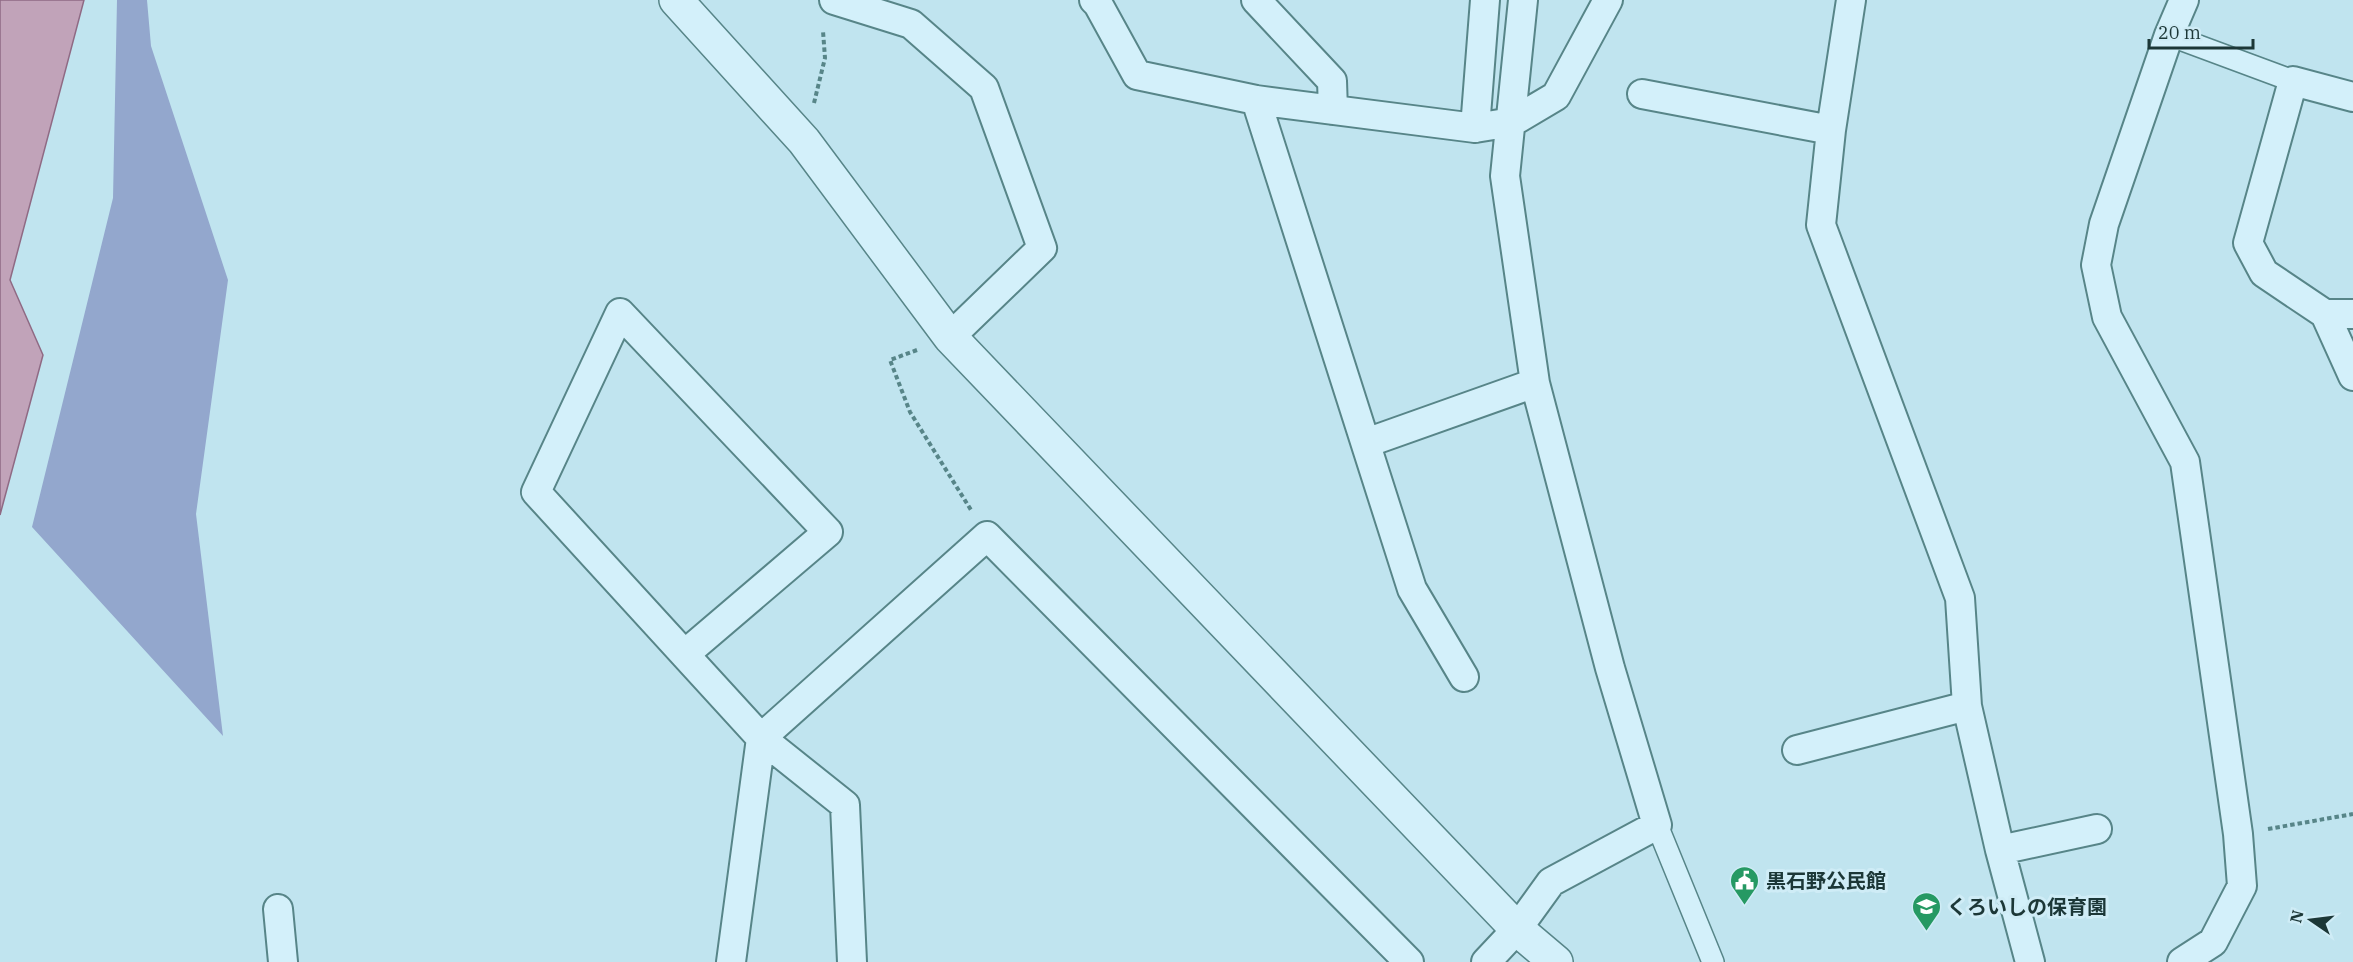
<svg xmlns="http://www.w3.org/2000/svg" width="2353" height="962" font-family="'IBM Plex Serif','Noto Sans JP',serif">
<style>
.green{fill:#93a7cd}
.water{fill:#c1a3b9;stroke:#8f6a84;stroke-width:1.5}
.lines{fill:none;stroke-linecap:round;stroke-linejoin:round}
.pedestrian-casing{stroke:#578588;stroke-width:24}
.minor-casing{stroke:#578588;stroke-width:32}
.tertiary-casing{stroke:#578588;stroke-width:36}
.path{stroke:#578588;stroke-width:4;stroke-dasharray:4.5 3;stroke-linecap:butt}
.pedestrian{stroke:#d3f0fa;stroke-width:21}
.minor{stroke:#d3f0fa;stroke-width:28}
.tertiary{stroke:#d3f0fa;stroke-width:33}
.labels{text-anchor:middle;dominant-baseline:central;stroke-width:6;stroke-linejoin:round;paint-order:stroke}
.poi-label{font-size:20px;font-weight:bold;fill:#1c3737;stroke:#cfecf6;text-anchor:start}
</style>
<rect width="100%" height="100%" fill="#c0e4ef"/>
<path class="green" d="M117,0H147L151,46L228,280L196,514L223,736L32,527L113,198Z"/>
<path class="water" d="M0,0H84L10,280L43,355L0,515Z"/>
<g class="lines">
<defs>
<path id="pedestrian" d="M2169,35L2293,81
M1657,825L1713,962"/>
<path id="minor" d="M834,0L911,24L984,88L1042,248L950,337
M1094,0L1098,4L1137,75L1256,100L1475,128L1512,122L1556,96L1608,0
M1256,0L1332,81L1333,110
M1851,0L1831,130L1821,225L1960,598L1967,706L2000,850L2030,962
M1642,94L1831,130
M2353,97L2293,81L2248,243L2264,273L2325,314H2353
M1256,100L1412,589L1464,677
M1475,128L1485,0
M2325,314L2353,376
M1366,443L1535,383
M685,654L828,532L620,313L536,492L761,738L845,805L852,962
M1797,750L1967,706
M2000,850L2097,829
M278,909L283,962
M731,962L761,738L987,536L1409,962
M1486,962L1517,929L1551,882L1657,825L1610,668L1535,383L1505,176L1523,0
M2182,962L2213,942L2242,886L2238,834L2185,462L2107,317L2096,265L2104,224L2169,35L2184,0"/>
<path id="tertiary" d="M676,0L804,141L950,337L1517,929L1556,962"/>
</defs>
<use href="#pedestrian" class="pedestrian-casing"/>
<use href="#minor" class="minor-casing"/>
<use href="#tertiary" class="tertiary-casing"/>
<path class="path" d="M814,103L825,58L823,31
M917,350L890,360L910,412L971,510
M2268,829L2353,814"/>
<use href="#pedestrian" class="pedestrian"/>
<use href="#minor" class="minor"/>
<use href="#tertiary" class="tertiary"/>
</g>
<defs>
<symbol id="civic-pin" viewBox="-11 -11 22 30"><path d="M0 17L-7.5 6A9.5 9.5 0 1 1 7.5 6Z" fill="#269963" stroke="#cfecf6"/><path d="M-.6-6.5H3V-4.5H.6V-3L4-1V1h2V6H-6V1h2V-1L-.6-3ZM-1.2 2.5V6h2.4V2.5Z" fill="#fff"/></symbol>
<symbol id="school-pin" viewBox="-11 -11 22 30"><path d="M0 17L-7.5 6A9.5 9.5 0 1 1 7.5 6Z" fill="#269963" stroke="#cfecf6"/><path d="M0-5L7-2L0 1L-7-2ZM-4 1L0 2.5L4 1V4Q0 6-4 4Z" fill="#fff"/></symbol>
</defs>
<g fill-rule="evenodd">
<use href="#civic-pin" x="1728" y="864" width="33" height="45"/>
<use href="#school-pin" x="1910" y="890" width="33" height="45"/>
</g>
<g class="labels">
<g class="poi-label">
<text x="1766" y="880">黒石野公民館</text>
<text x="1947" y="906">くろいしの保育園</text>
</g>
</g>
<g transform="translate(2311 920) rotate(284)" stroke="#cfecf6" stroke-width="4.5" paint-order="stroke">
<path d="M0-4.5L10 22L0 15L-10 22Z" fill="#1c3737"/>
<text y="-9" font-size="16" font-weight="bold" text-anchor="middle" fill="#1c3737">N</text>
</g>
<path d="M2149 39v9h104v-9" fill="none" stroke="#1c3737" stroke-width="3"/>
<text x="2158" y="39" font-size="18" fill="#1c3737" stroke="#cfecf6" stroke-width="4.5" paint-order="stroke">20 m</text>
</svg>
